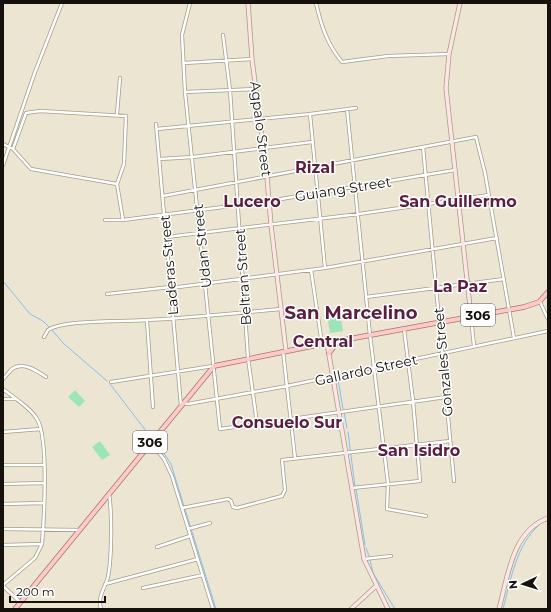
<svg xmlns="http://www.w3.org/2000/svg" width="551" height="612" font-family="Montserrat,sans-serif">
<style>
.green{fill:#9ae6b8}
.lines{fill:none;stroke-linecap:round;stroke-linejoin:round}
.stream{stroke:#81c0fa;stroke-width:1}
.street-casing{stroke:#a39d8a;stroke-width:4}
.secondary-casing{stroke:#a39d8a;stroke-width:5}
.primary-casing{stroke:#aa736e;stroke-width:5.5}
.street{stroke:#fff;stroke-width:2.5}
.secondary{stroke:#fee5e3;stroke-width:3.5}
.primary{stroke:#fdcac8;stroke-width:4}
.labels{text-anchor:middle;dominant-baseline:central;stroke-width:3;stroke-linejoin:round;paint-order:stroke}
.shield{fill:#fff;stroke:#5b5955;stroke-width:1}
.shield-label{font-size:13px;font-weight:bold;fill:#15120c}
.street-label{font-size:14px;fill:#15120c;stroke:#fff}
.quarter-label{font-size:16px;font-weight:bold;fill:#5c1d3f;stroke:#fff}
.district-label{font-size:18px;font-weight:bold;fill:#5c1d3f;stroke:#fff}
</style>
<rect width="100%" height="100%" fill="#ece5d1"/>
<path class="green" d="M340,313L343,331L330,333L327,315Z
M75,390L85,401L79,407L68,397Z
M100,441L110,455L102,460L92,447Z"/>
<g class="lines">
<path class="stream" d="M3,281L30,314L43,321L50,328
M52,330L63,343L107,381
M338,379L343,409
M110,384L150,436
M344,412L347,428
M348,432L355,487
M156,441L171,464L216,609
M356,489L365,545
M543,522L548,521
M366,548L369,556
M370,560L373,573L395,609
M503,609C511,579 516,545 540,524"/>
<defs>
<path id="street" d="M190,3L182,35L185,92L220,429L446,397
M316,3C321,25 327,44 342,62L388,56L449,54
M223,35L230,90L248,358L257,423
M184,63L252,59
M185,92L256,89
M347,109L370,335L388,483L387,509L426,516
M117,114L120,78
M310,114L325,268
M156,124L181,406
M157,129L310,114L356,108
M3,144L13,149L31,169L117,184L123,220L269,201L455,170
M423,147L454,481
M13,149L26,113L40,111L126,116L124,164L117,184
M160,159L193,157L312,142
M3,165L35,72L62,3
M163,196L476,137L485,173L514,338
M105,220H123
M167,237L359,214L489,195
M311,270L322,344
M171,288L325,268L497,238
M107,294L171,287
M366,297L504,279
M540,302L548,319
M471,317L474,346
M147,321L153,407
M44,337L48,330C64,319 126,322 147,320C192,318 236,313 281,309
M283,351L295,458
M3,379C6,376 9,372 12,369C23,361 37,371 46,377
M111,382L213,366
M3,389C14,398 30,407 37,419C49,438 44,519 42,544L35,558L3,585
M3,399H15
M183,403L188,404L287,386L548,331
M3,432L41,429
M151,443L164,459L172,476L213,609
M3,465H44
M3,484L44,483
M352,488L420,481L413,401L404,329
M3,504L43,503
M182,508L228,499L231,501L233,507L237,508L282,496L285,490L282,460L450,441
M3,529L79,530
M188,529L210,523
M3,545L42,544
M157,547L190,536
M364,559L391,556
M105,584L198,559
M3,586L20,602
M143,588L203,575
M101,609C97,597 105,588 108,577C112,557 112,513 109,493"/>
<path id="secondary" d="M248,3L252,59L267,177L271,225L286,351
M460,3L449,54L446,88L471,316
M327,343L364,559L388,609
M351,609L376,586
M499,609C508,576 512,531 548,518"/>
<path id="primary" d="M329,353L338,341
M15,609L214,366L327,343L524,307L539,302L548,292"/>
</defs>
<use href="#street" class="street-casing"/>
<use href="#secondary" class="secondary-casing"/>
<use href="#primary" class="primary-casing"/>
<use href="#street" class="street"/>
<use href="#secondary" class="secondary"/>
<use href="#primary" class="primary"/>
</g>
<g class="labels">
<g class="shield">
<rect x="461" y="304" width="34" height="22" rx="3"/>
<rect x="133" y="431" width="34" height="22" rx="3"/>
</g>
<g class="shield-label">
<text x="478" y="315">306</text>
<text x="150" y="442">306</text>
</g>
<g class="street-label">
<text transform="translate(261 129) rotate(83)">Agpalo Street</text>
<text transform="translate(343 189) rotate(-9)">Guiang Street</text>
<text transform="translate(202 246) rotate(-96)">Udan Street</text>
<text transform="translate(169 265) rotate(-95)">Laderas Street</text>
<text transform="translate(243 277) rotate(-94)">Beltran Street</text>
<text transform="translate(443 362) rotate(-95)">Gonzales Street</text>
<text transform="translate(366 370) rotate(-12)">Gallardo Street</text>
</g>
<g class="quarter-label">
<text x="315" y="167">Rizal</text>
<text x="252" y="201">Lucero</text>
<text x="458" y="201">San Guillermo</text>
<text x="460" y="286">La Paz</text>
<text x="323" y="341">Central</text>
<text x="287" y="422">Consuelo Sur</text>
<text x="419" y="450">San Isidro</text>
</g>
<g class="district-label">
<text x="351" y="313">San Marcelino</text>
</g>
</g>
<rect width="551" height="612" fill="none" stroke="#15120c" stroke-width="8"/>
<g transform="translate(523 584) rotate(266)" stroke="#ffffff" stroke-width="3" paint-order="stroke">
<path d="M0-3L7 15L0 10L-7 15Z" fill="#15120c"/>
<text y="-6" font-size="11" font-weight="bold" text-anchor="middle" fill="#15120c">N</text>
</g>
<path d="M10 596v6h95v-6" fill="none" stroke="#15120c" stroke-width="2"/>
<text x="16" y="596" font-size="12" fill="#15120c" stroke="#ffffff" stroke-width="3" paint-order="stroke">200 m</text>
</svg>
